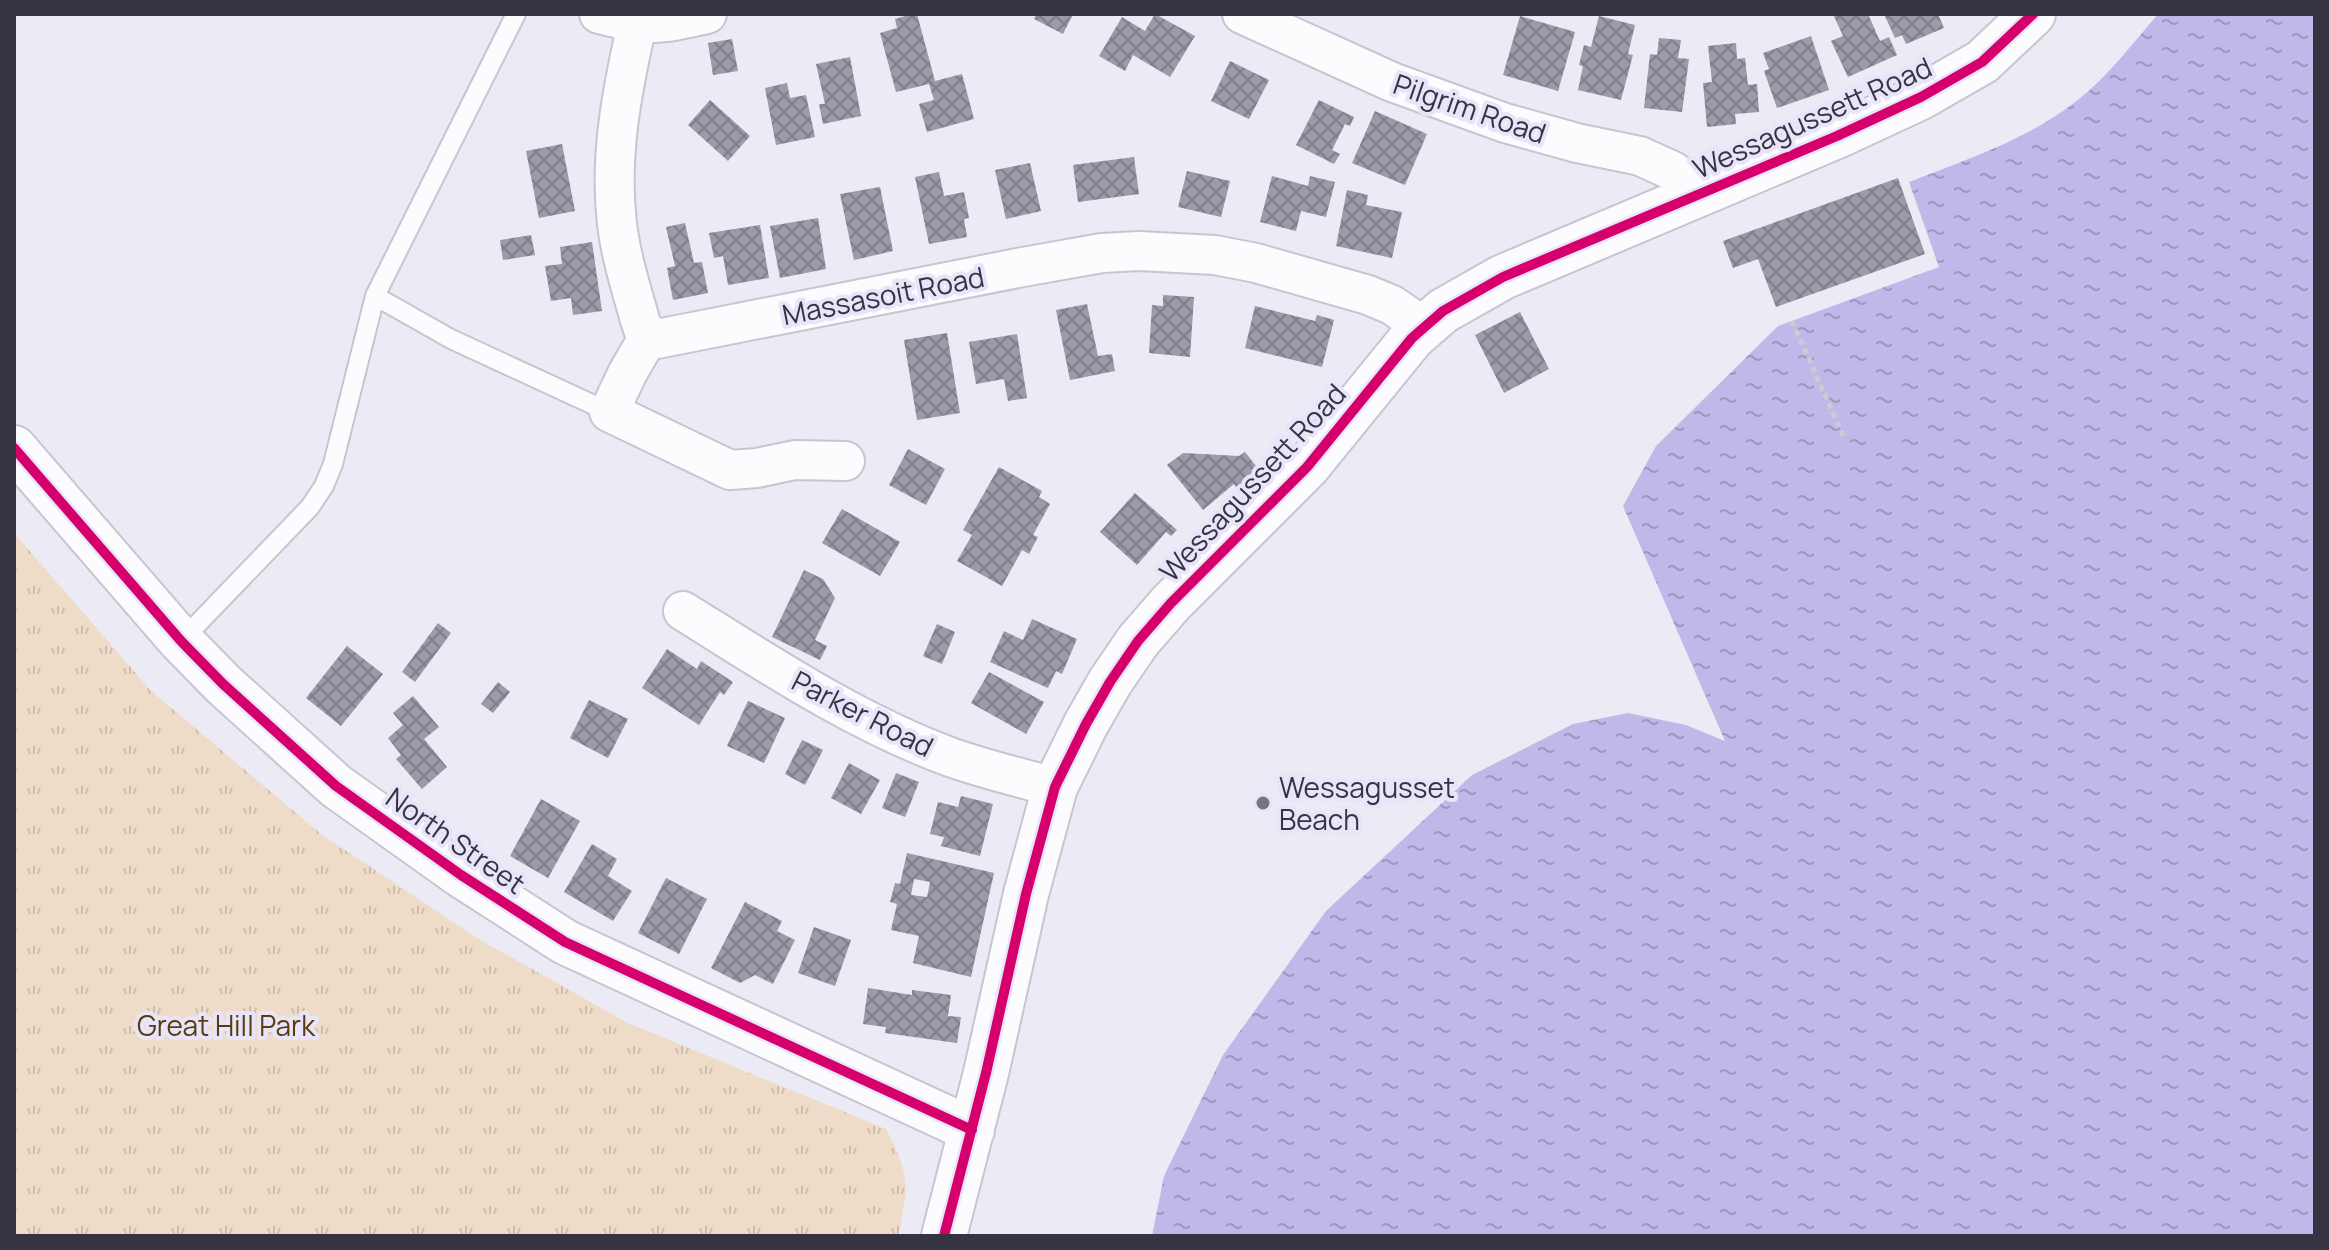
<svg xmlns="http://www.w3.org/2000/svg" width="2329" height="1250" font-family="Manrope,sans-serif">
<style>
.park{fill:url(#park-tufts)}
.water{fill:url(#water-ripples)}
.building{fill:url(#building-cross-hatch);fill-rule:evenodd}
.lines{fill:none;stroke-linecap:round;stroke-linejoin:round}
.service-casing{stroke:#c7c5d0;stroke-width:22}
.minor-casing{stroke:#c7c5d0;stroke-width:42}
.tertiary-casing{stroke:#c7c5d0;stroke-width:48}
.path{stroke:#cdcbd1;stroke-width:5;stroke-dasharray:6 4;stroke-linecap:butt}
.service{stroke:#fcfcfe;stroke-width:18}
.minor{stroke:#fcfcfe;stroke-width:38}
.tertiary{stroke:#fcfcfe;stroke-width:44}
.cycleway-casing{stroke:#e8e5fa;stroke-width:15}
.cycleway{stroke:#d6006c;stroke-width:10}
.poi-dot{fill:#767481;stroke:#e8e5fa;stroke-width:3}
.labels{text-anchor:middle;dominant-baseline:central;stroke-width:8;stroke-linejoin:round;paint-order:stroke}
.street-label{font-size:28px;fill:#363442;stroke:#e8e5fa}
.poi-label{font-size:28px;fill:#363442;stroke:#e8e5fa;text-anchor:start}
.park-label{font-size:28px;fill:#5a3c0c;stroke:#e8e5fa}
</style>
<defs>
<pattern id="park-tufts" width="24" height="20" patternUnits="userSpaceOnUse" patternTransform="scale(2)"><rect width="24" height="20" fill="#efdcc8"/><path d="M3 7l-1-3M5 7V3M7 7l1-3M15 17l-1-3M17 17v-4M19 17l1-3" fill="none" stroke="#cebdad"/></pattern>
<pattern id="water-ripples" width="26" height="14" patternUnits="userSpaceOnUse" patternTransform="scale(2)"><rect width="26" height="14" fill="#c1b8e9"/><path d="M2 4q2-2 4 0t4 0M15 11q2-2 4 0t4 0" fill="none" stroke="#9e96be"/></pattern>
<pattern id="building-cross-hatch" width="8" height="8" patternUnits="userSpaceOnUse" patternTransform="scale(2)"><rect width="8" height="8" fill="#9c99a8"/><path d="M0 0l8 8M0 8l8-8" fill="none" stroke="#807e8a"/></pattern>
</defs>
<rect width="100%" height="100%" fill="#eceaf5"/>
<path class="park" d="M14,533L151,691L321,834L482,941L628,1023L886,1129C910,1175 909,1186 898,1236H14Z"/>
<path class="water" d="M2158,14H2315V1236H1152L1164,1176L1223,1055L1326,911L1472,775L1573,724L1628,713L1686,725L1725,741L1623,506L1656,446L1778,326L1939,267L1909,182C1967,159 2030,139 2079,99C2109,75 2133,43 2158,14Z"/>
<path class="building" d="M912,14H917L935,81L962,74L974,119L927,132L919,104L934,100L929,84L896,92L880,33L897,28L895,19Z
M1036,14H1073L1063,34L1034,19Z
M1155,14L1195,36L1170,77L1133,55L1125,71L1099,56L1122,17L1145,31Z
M1833,14H1868L1880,41L1889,37L1897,55L1848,77L1831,41L1843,36Z
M1884,14H1938L1944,28L1906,44L1902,35L1895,38Z
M1520,16L1575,32L1558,91L1503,75Z
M1599,16L1635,25L1628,54L1633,55L1621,100L1578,90L1583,66L1579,65L1584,45L1591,47Z
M1811,36L1829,90L1777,108L1764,71L1769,69L1763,53Z
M1659,38L1681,40L1678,58L1689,59L1682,112L1644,108L1650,54L1657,55Z
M732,39L738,71L713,75L708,43Z
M1736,43L1737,59L1745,58L1748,85L1757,84L1759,112L1735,114L1736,124L1707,127L1703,83L1712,82L1708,46Z
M850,57L861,116L823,124L819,104H825L816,64Z
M1230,61L1269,80L1249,119L1211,101Z
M787,83L790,98L806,95L815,137L776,145L765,88Z
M710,100L750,136L728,161L688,125Z
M1319,100L1354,117L1350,126L1345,124L1332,150L1340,154L1334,164L1296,145Z
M1375,111L1427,134L1405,185L1352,163Z
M562,144L575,211L539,218L526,151Z
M1134,157L1139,194L1078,202L1073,165Z
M1030,163L1041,211L1006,219L995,170Z
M1187,171L1230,181L1221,217L1178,207Z
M939,172L944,196L964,192L969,218L964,219L967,237L929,244L915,177Z
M1272,176L1308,186L1310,176L1335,182L1326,217L1301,211L1296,231L1260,222Z
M1898,178L1925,254L1776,307L1758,259L1733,268L1723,241Z
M880,187L893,251L854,260L840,194Z
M1347,190L1368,195L1366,205L1402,212L1392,258L1336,246Z
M818,218L826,269L780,278L770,226Z
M685,223L694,263L702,262L708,293L673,300L667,268L675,266L666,227Z
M760,225L769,278L728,285L723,256L714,258L709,233Z
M531,235L535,255L503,260L500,240Z
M592,242L602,311L573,315L571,298L551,301L545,266L562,264L560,247Z
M1163,295L1194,297L1190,357L1149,353L1152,305L1163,306Z
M1087,304L1098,356L1112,354L1115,371L1070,380L1056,310Z
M1255,306L1315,321L1317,315L1334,320L1322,367L1245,348Z
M1520,312L1549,369L1504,393L1475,335Z
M947,333L960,413L917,420L904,340Z
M1017,334L1027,398L1008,401L1004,379L976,384L969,342Z
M908,449L945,469L926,505L889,485Z
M1245,452L1260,471L1237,489L1234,484L1203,510L1167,465L1183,453L1239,456Z
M999,467L1042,491L1039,497L1050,504L1033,535L1038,537L1029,554L1022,550L1002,586L957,561L972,535L963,530Z
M1135,493L1177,530L1171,536L1166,532L1137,565L1100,532Z
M842,509L900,542L880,576L822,543Z
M804,570L823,579L835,598L815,640L827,646L820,660L772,637Z
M1032,619L1077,639L1062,674L1056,671L1048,688L990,662L1004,631L1023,640Z
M438,623L451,633L415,682L402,672Z
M937,624L955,632L942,664L923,656Z
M347,646L383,674L341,726L306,698Z
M667,649L697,669L701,661L733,682L724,695L720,692L699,725L642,688Z
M989,672L1044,702L1026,734L971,703Z
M498,682L510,692L493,713L481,704Z
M413,696L439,727L424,739L447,767L422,789L396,759L401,755L388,738L403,725L393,713Z
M589,700L628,719L608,758L570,738Z
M748,701L785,718L764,763L727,746Z
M802,740L823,750L805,785L785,774Z
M849,763L880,780L861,814L831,798Z
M896,773L919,782L905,817L882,808Z
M961,796L993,804L980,856L941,846L944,837L930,834L938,802L958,807Z
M541,799L580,821L548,878L510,856Z
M592,844L617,859L608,876L632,891L613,921L564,892Z
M907,853L994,873L971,977L913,963L919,936L891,930L897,904L890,902L895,883L900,884ZM914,879L930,882L927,897L911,895Z
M666,878L707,899L679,954L638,933Z
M745,902L782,921L777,931L795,940L773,984L755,975L740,983L711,968Z
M814,927L851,940L835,986L798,973Z
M868,988L912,995V990L951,995L948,1016L961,1017L957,1043L885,1033L886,1027L863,1024Z"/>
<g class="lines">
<defs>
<path id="service" d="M375,296L451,339L609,412
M181,641L310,507L324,486L333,464L375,296L516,14"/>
<path id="minor" d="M599,14C648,27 658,25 707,14
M1242,14L1392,82L1505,123L1577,143L1640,156L1673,171L1700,192
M637,24C622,91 609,156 617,224C621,257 631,288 640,320L643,329L657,339L1023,267L1102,253L1139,251L1215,255L1256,263L1368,295L1392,305L1424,327
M649,336L628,372L609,412L730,470L757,468L795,460L845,461
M683,611C768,664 855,722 950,757C984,769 1020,778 1055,787"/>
<path id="tertiary" d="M14,448L181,641L223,684L336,786L461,875L565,942L972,1130
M944,1236L986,1073L1026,894L1055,787L1086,724L1110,682L1138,641L1171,603L1307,467L1412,338L1443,311L1503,277L1837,136L1921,97L1982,62L2033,14"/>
</defs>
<use href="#service" class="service-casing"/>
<use href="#minor" class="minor-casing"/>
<use href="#tertiary" class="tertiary-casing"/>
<path class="path" d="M1792,321L1845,440"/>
<use href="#service" class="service"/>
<use href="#minor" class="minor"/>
<use href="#tertiary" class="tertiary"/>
<defs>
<path id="cycleway" d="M14,448L181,641L223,684L336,786L461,875L565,942L972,1130
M944,1236L986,1073L1026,894L1055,787L1086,724L1110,682L1138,641L1171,603L1307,467L1412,338L1443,311L1503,277L1837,136L1921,97L1982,62L2033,14"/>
</defs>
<use href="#cycleway" class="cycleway-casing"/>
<use href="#cycleway" class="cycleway"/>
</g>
<circle class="poi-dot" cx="1263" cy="803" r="8"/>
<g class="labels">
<g class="street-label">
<text transform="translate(1470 108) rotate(19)">Pilgrim Road</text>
<text transform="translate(1812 117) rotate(-24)">Wessagussett Road</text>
<text transform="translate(883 295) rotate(-11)">Massasoit Road</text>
<text transform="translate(1252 482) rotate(-47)">Wessagussett Road</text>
<text transform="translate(863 713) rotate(27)">Parker Road</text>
<text transform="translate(456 840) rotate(35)">North Street</text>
</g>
<g class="poi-label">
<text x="1279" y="787">Wessagusset<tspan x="1279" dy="32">Beach</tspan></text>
</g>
<g class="park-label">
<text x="226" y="1025">Great Hill Park</text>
</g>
</g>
<rect width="2329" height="1250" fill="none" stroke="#363442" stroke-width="32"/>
</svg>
